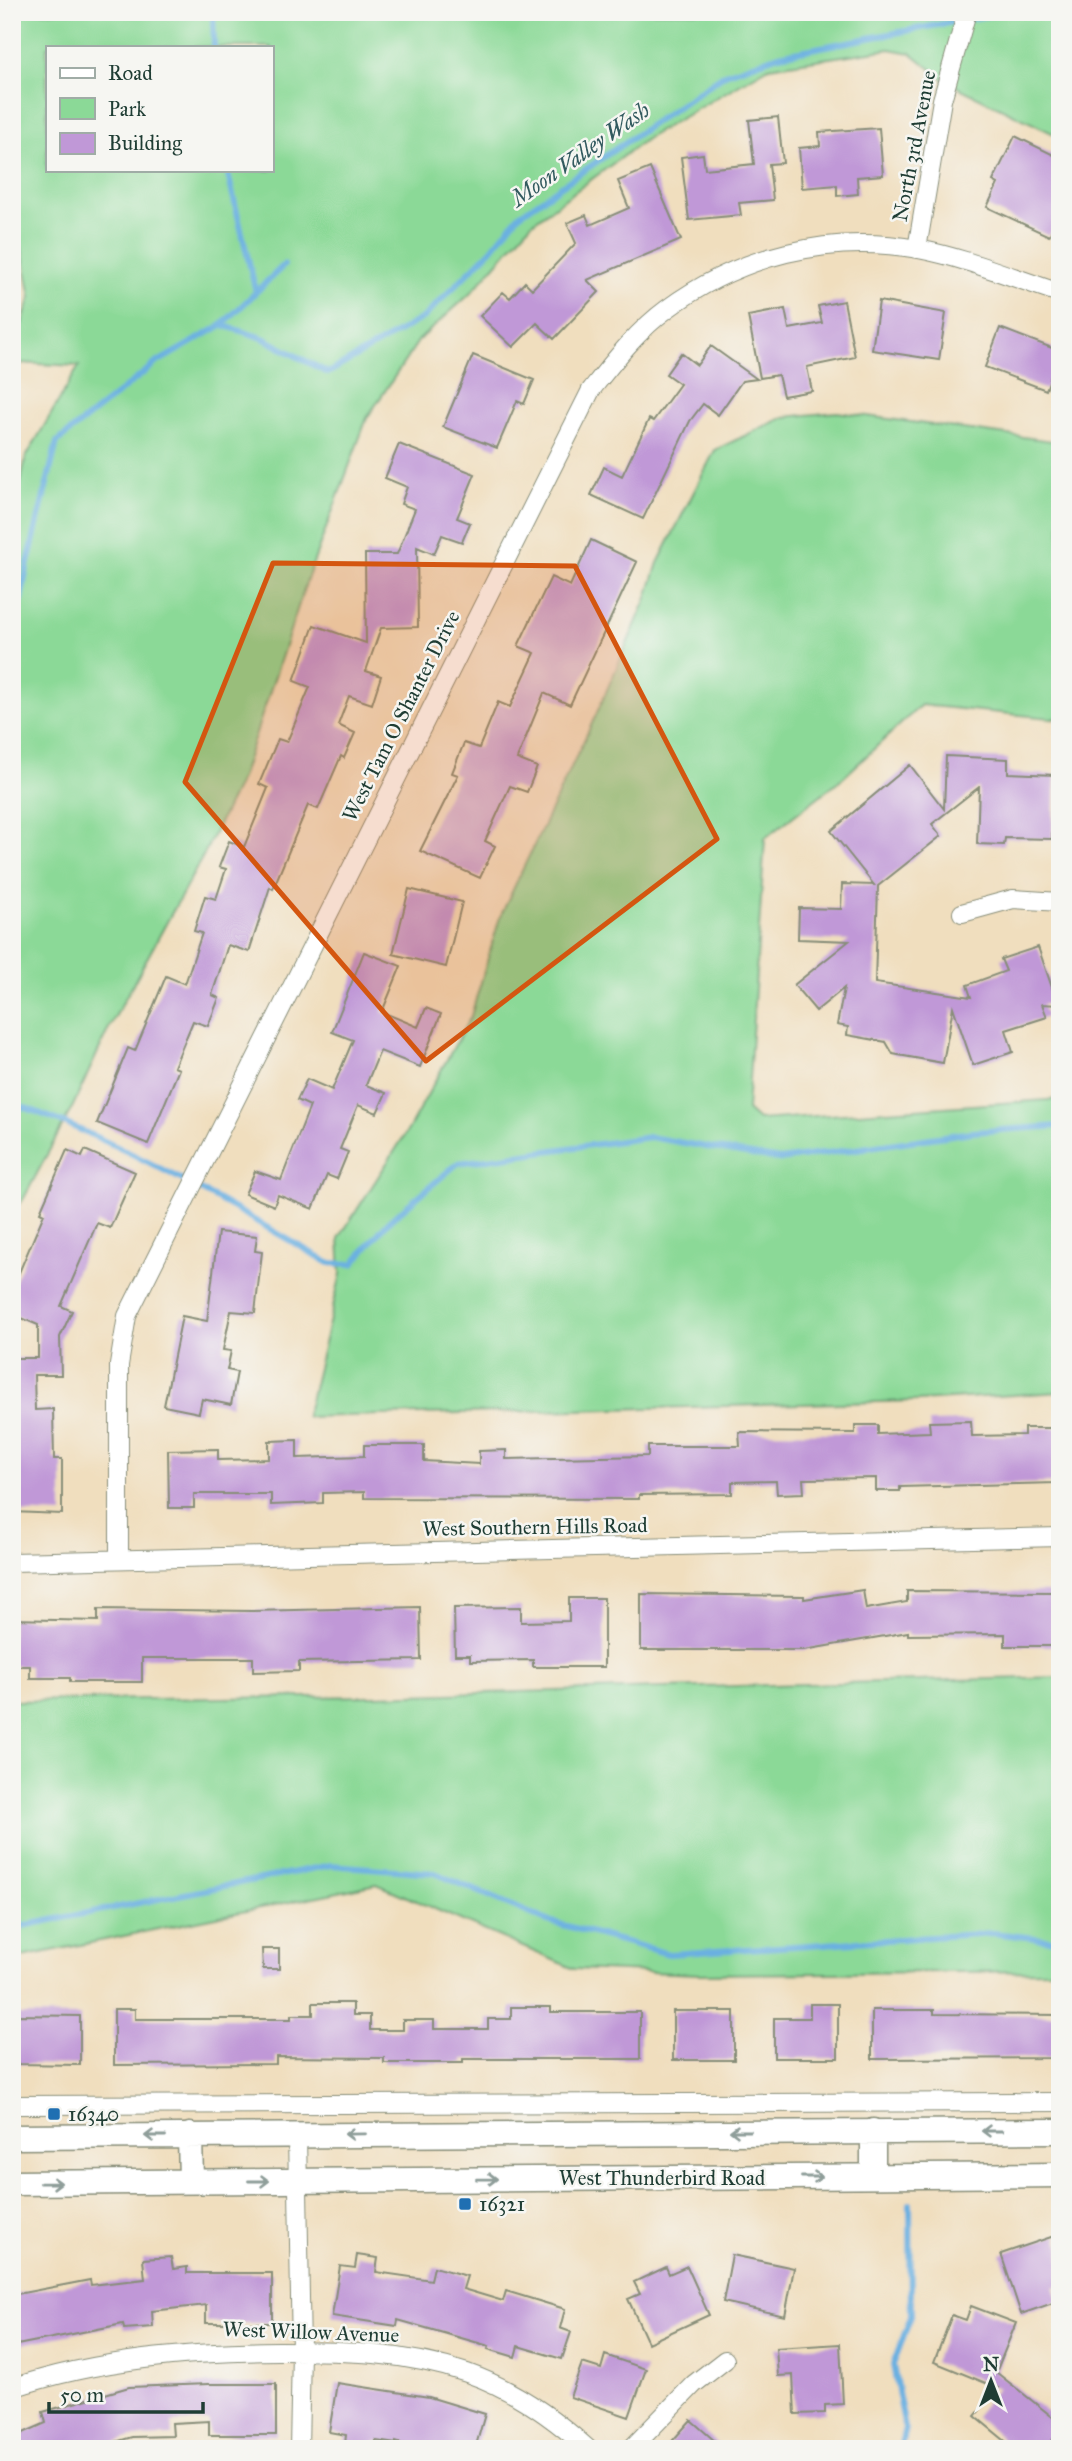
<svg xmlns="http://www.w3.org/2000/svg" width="1072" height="2461" font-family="'IM FELL Great Primer',serif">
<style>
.green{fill:#8bd997;stroke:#558b66;stroke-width:2;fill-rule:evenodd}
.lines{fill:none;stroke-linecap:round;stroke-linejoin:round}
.stream{stroke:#6bb0e1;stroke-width:6}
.building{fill:#c098d7}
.minor-casing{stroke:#888e79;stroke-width:20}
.secondary-casing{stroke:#888e79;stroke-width:27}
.minor{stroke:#fff;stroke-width:18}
.secondary{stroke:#fff;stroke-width:24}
.oneway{stroke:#8f9e9a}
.marked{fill:#d45610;fill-opacity:0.2;stroke:#d45610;stroke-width:5;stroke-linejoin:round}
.poi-dot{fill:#1f6fb2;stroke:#f6f6f2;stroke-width:2.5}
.labels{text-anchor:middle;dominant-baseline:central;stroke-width:5;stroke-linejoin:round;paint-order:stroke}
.street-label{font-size:21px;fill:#1f3d34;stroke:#f6f6f2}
.poi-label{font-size:21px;fill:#1f3d34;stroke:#f6f6f2;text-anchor:start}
.water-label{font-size:23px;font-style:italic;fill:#325a5f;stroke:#f6f6f2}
</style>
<rect width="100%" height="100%" fill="#f6f6f2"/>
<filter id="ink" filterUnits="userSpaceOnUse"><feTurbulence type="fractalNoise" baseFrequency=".0143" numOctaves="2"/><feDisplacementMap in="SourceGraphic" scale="14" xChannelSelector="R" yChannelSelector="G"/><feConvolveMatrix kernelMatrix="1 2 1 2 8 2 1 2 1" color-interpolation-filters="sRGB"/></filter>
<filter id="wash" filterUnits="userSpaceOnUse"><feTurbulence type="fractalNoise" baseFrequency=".00686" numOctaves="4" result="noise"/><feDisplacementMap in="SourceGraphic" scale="28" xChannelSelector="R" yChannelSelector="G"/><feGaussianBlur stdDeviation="1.57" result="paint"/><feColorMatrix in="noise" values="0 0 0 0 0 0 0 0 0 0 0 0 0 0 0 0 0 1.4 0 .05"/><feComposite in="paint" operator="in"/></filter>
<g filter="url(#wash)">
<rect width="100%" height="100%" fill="#f0debe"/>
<path class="green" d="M12,12H1060V137L947,82L911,53L890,49L769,67L649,137L531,224L470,294L419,340L367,418L308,577L241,778L203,856L109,1028L73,1106L23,1200L12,1210V523L26,457L79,366L18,363L21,326L31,297L12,198ZM47,47H271V170H47Z
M837,412L1060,442V719L921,705L844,777L765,838L747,1110L758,1120L1060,1099V1392L918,1401L306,1417L341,1274L339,1238L408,1130L471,1016L500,917L596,715L647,598L658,563L715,450L784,417Z
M1060,1677V1971L699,1974L574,1969L377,1884L12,1959V1701L372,1696Z"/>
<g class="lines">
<path class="stream" d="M213,12L214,47
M227,170L256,292
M222,325L263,338L328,373L424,317L491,250L519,215L725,74L779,55L1006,12
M12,644L28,563L57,442L156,363L222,325L284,265
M12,1103C124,1142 226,1204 329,1263L353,1264L388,1222L458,1163L650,1137L780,1160L972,1132L1060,1126
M12,1928L331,1865L435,1873L548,1921L669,1954L993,1933L1060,1941
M900,2449L905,2428L893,2365L911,2316L910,2204"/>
</g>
<g id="blocks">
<path class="building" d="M778,117L783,163L769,164L773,200L739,203L741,215L689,220L681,157L703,154L705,169L754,164L749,120Z
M879,128L883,175L857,177L858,194L837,196V185L802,188L799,148L820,146L819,132Z
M1015,136L1060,158V215L1049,236L987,207L998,184L993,181Z
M650,168L681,240L587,280L599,292L554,339L537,323L513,347L480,316L503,292L510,298L525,282L532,289L576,243L567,223L586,215L590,225L629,208L618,181Z
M844,301L855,357L807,367L812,391L783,396L778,375L760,378L748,316L785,309L789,329L822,323L818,306Z
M879,301L946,313L939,360L872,350Z
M1000,328L1060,351L1046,390L985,367Z
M711,346L757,379L742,381L718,415L703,404L690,421L643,519L591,495L604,467L622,476L649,419L653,421L680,384L666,374L681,353L697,365Z
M473,355L534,380L524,404L517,401L497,448L443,427Z
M399,444L475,474L457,518L470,523L462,542L442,535L434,554L417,547L418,627L381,628L366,671L381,676L372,704L349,696L338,725L355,733L344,758L341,756L318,809L308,805L273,889L270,887L249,952L228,945L212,995L219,998L208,1026L193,1021L174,1067L179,1069L148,1144L97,1123L128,1048L135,1051L166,976L185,984L202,933L194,931L205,896L216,899L226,869L219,867L229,841L244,847L268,788L259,784L278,739L287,742L310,687L294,681L314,625L366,643L365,554H397L415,509L401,504L407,487L385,478Z
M591,540L637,562L570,705L544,693L517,759L537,767L527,792L510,786L485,841L495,846L480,878L420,851L458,775L452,773L464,743L479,748L498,702L510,707L535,653L518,646L551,577L570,586Z
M946,756L1008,759V773L1055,775L1052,839L1005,838L1004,845L977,844L979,787L932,824L941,836L878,886L875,983L971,997L967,985L1006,971L1001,959L1038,947L1058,1005L1042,1004L1047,1017L1006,1030L1013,1052L973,1065L953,1007L943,1063L893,1054L886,1042L847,1035L848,1027L837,1025L844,988L816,1011L794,985L849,941L798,939L799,908L841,909L842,884L874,885L831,831L910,765L944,809Z
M409,889L462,902L446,967L393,954Z
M364,952L401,966L382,1012L418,1027L426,1008L441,1014L420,1067L380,1051L366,1085L386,1093L377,1113L358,1105L340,1149L348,1152L337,1179L327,1175L313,1209L278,1195L274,1206L245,1194L255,1171L281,1180L310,1106L297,1100L307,1079L332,1090L353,1040L332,1032Z
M67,1150L82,1157L85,1150L135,1172L110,1228L97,1223L61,1306L72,1311L60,1337L61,1375H34L35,1410L53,1409L54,1459H62V1514L12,1512V1358H38V1325L12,1314V1289L44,1214L40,1212Z
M218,1232L257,1236L255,1251L262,1252L255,1313L231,1311L223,1350L231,1351L227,1370L237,1372L231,1405L202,1399L199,1413L164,1406L182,1316L207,1321Z
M971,1421L972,1436L1024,1435V1428H1060V1470H1056V1483L900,1487V1491H876V1478L803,1479L804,1493L777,1494L776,1481L732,1482V1494L639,1495V1499L364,1498V1492L323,1493V1503L271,1505V1494H194V1508H169L168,1450L218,1449V1460L269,1459V1441L297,1440V1458L364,1456V1445H424V1461L479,1464V1451L506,1450V1459L648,1456V1446H740L739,1432L855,1433V1425H878V1434L930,1432L929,1422Z
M863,1590L866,1609L907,1602V1591L1058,1592L1060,1646H1005V1634L908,1635V1632L804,1650H641V1594L804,1596V1599Z
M569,1598H604V1667H533V1660L470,1661V1655H455L454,1608L521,1607V1622L569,1621Z
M420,1607L421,1660L299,1662V1671L253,1672V1658H142V1682H70V1678H30V1666H12V1619L98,1621V1609L252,1611Z
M262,1949H279V1969H263Z
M313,2003H353V2015H370V2030H403V2020H434V2029H488V2019H511V2007H551V2012H640V2059H463V2063H384V2058L276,2057V2064L114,2065V2009H135V2019H291V2015H313Z
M810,2004H838V2058H774V2018H810Z
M872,2010H934V2014L1060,2015V2058L872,2059Z
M673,2011H734V2060H673Z
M16,2015L80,2016V2065L16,2064Z
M1057,2235L1060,2245V2285L1054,2287L1059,2301L1021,2314L1001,2254Z
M357,2255L378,2258L376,2272L431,2280L434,2267L467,2276L463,2289L503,2301L506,2291L565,2309L560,2328L571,2332L562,2359L518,2346L515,2357L488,2349L489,2346L398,2320L397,2326L332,2316L340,2266L355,2268Z
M732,2255L794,2268L785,2316L723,2302Z
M171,2257L173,2269L187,2267V2273H272V2323H206V2305L152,2311L153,2327L124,2329L123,2324L12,2346V2295L90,2280L91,2285L145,2279L143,2259Z
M687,2266L709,2315L648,2343L628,2299L640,2294L634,2282L666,2267L669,2274Z
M971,2306L1016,2323L996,2372L1060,2423V2431L1045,2449H1015L975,2416L998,2388L934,2362L952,2315L966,2320Z
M840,2344L843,2404L825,2405V2413L795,2414L793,2375L778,2376L776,2348Z
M605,2355L646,2369L629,2417L570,2397L582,2363L601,2369Z
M337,2383L429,2397L485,2414L475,2449H419L396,2442V2444L376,2441L375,2449L345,2444L346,2435L329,2432Z
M209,2384H276V2435H209V2421L172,2423L173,2436L132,2437L92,2449H12V2438L46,2423L43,2412L129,2387Z
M691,2420L724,2449H665Z"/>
</g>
</g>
<g filter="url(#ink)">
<use href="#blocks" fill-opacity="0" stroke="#888e79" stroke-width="2"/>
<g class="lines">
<defs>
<path id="minor" d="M917,249L942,100L967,12
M962,913L1013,899L1060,902
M119,1559V1365L127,1316L591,390C614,361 637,331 667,309C739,256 829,233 918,249C966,258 1013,278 1060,293
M12,1562L1060,1537
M12,2105L1060,2102
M297,2135L301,2351L299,2449
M12,2388C100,2359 187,2352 279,2351C344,2351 405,2352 467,2373C513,2389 553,2417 588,2449
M631,2449L694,2384L725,2360"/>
<path id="secondary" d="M190,2135L191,2181
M12,2137L1060,2131
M873,2176V2131
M12,2183L1060,2175"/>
</defs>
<use href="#minor" class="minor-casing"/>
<use href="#secondary" class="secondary-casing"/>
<use href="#minor" class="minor"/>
<use href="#secondary" class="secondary"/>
</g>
<defs><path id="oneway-shaft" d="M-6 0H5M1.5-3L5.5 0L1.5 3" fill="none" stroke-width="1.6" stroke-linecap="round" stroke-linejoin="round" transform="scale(1.75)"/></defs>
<g class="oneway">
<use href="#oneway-shaft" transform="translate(740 2131) rotate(180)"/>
<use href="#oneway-shaft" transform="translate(992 2131) rotate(180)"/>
<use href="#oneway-shaft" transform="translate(355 2134) rotate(179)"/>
<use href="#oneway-shaft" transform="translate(155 2136) rotate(180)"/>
<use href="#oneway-shaft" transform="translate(812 2177)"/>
<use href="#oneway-shaft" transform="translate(487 2179) rotate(-1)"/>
<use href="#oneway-shaft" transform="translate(259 2181)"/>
<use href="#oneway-shaft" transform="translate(51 2183) rotate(-1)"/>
</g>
</g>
<path class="marked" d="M273,563L575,566L717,839L426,1061L185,782Z"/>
<g class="poi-dot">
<rect x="47" y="2107" width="14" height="14" rx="3.5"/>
<rect x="458" y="2197" width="14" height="14" rx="3.5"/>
</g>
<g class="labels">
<g class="street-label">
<text transform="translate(914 146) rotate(-79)">North 3rd Avenue</text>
<text transform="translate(401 716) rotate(-63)">West Tam O Shanter Drive</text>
<text transform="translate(535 1527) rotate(-1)">West Southern Hills Road</text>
<text x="662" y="2178">West Thunderbird Road</text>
<text transform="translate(311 2332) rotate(2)">West Willow Avenue</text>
</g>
<g class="poi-label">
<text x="68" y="2114">16340</text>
<text x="479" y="2204">16321</text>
</g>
<g class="water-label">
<text transform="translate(580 154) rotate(-35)">Moon Valley Wash</text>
</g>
</g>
<rect width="1072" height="2461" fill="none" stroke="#f6f6f2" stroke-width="42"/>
<rect x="46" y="46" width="228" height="126" fill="#f6f6f2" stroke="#a0aca6" stroke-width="2"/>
<rect x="60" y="68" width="35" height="10" fill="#ffffff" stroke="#a0aca6" stroke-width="2"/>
<text x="108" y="80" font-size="21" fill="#1f3d34">Road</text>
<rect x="60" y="98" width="35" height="21" fill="#8bd997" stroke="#a0aca6" stroke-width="2"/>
<text x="108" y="116" font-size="21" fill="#1f3d34">Park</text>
<rect x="60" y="133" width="35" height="21" fill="#c098d7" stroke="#a0aca6" stroke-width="2"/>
<text x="108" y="150" font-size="21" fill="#1f3d34">Building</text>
<g transform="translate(991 2381)" stroke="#f6f6f2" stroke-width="5" paint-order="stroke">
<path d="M0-5L12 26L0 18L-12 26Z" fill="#1f3d34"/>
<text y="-10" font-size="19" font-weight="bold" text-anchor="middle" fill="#1f3d34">N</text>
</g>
<path d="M49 2402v10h154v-10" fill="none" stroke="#1f3d34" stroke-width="3.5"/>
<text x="60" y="2402" font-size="21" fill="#1f3d34" stroke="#f6f6f2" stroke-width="5" paint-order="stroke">50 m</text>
</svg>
